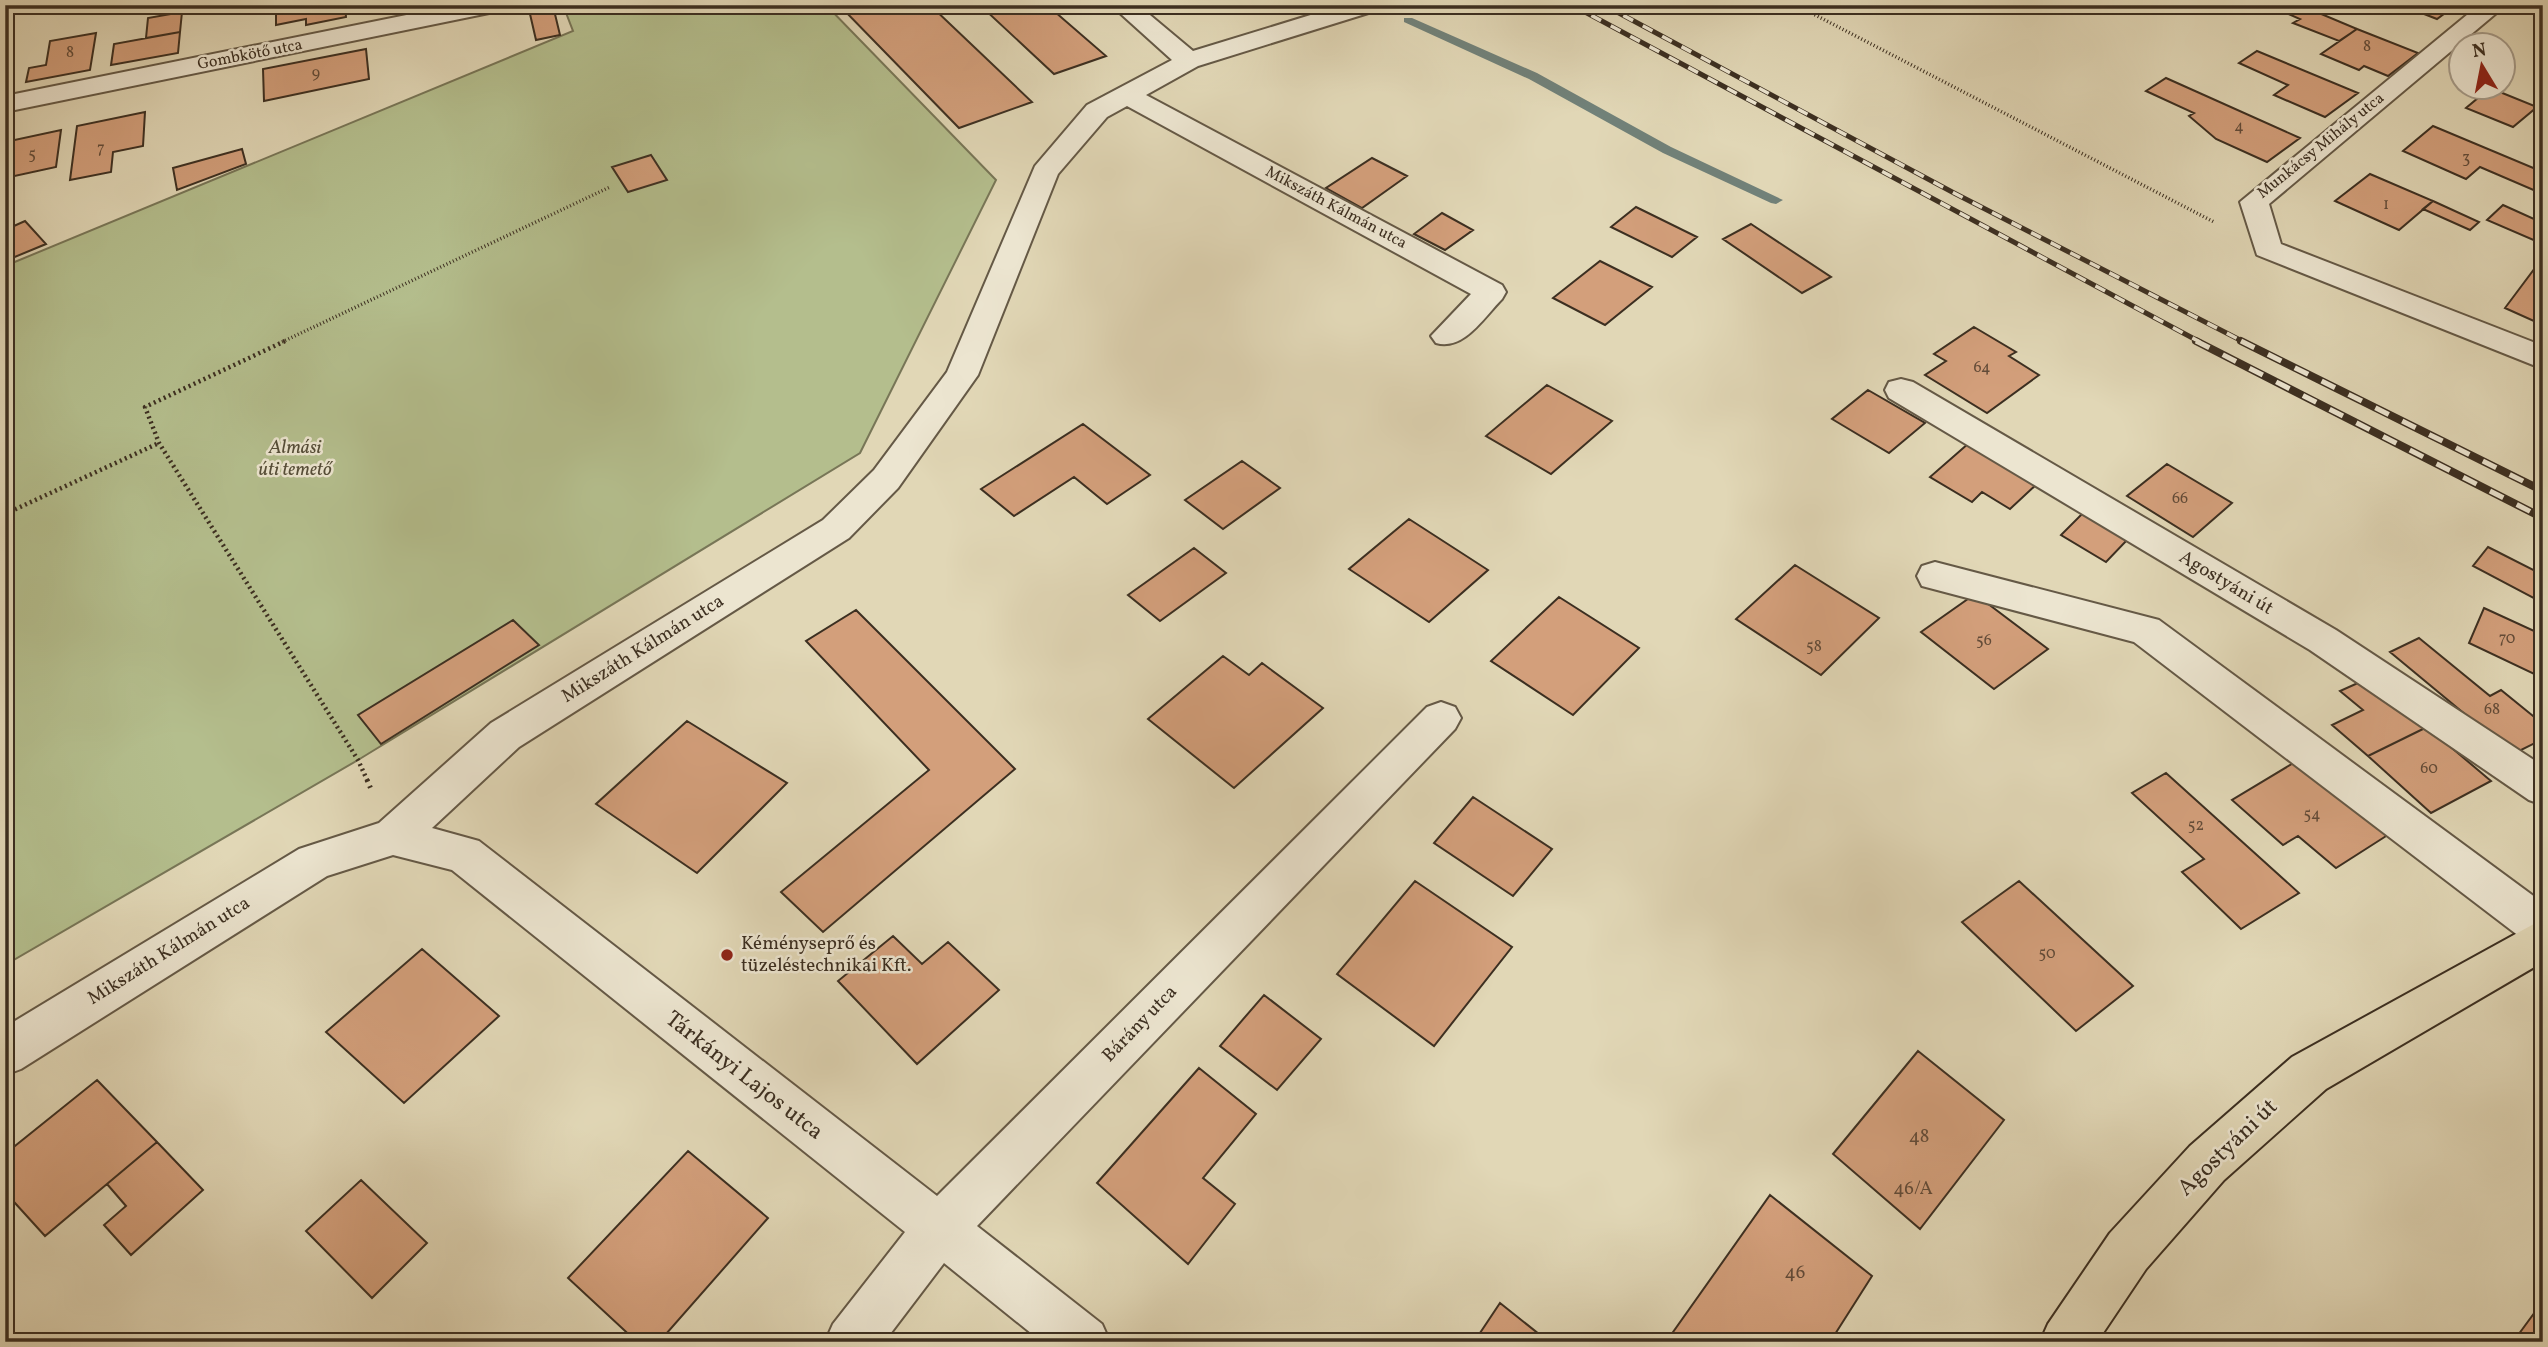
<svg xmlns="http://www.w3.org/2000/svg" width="2548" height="1347" font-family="Vollkorn,serif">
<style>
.green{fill:#b4be8d;stroke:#787657;stroke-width:2}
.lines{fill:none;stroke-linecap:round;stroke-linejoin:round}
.stream{fill:#718179;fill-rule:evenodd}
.building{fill:#d39f7b;stroke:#3c2f21;stroke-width:2}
.minor-casing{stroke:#655946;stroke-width:4}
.major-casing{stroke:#3c2f21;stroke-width:4}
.path-far2{stroke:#3c2f21;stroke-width:3.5;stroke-dasharray:1 2.5;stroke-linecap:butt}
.path-far1{stroke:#3c2f21;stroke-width:4.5;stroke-dasharray:2 3.5;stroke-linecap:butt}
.path{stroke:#3c2f21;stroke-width:5;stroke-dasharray:2 4.5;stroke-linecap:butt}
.minor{fill:#ece5d0;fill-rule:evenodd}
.major{fill:#e1d7b6;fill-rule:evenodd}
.rail-far1-casing{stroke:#3c2f21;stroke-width:5}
.rail-casing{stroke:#3c2f21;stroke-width:8}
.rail-far1{stroke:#ece5d0;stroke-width:3.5;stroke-dasharray:11;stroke-linecap:butt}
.rail{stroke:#ece5d0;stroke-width:5;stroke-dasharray:15;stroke-linecap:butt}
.poi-dot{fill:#8f2418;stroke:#ece5d0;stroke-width:2.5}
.labels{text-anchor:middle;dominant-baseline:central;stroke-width:5;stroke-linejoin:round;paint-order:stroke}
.number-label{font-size:16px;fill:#624b38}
.far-street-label{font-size:16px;fill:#3c2f21;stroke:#ece5d0}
.park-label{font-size:19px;font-style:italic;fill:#544c37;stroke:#ece5d0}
.street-label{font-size:19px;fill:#3c2f21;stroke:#ece5d0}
.poi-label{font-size:19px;fill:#3c2f21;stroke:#ece5d0;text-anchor:start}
.near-number-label{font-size:19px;fill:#624b38}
.near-street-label{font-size:23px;fill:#3c2f21;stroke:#ece5d0}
</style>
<rect width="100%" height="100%" fill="#e1d7b6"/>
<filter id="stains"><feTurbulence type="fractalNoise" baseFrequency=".00286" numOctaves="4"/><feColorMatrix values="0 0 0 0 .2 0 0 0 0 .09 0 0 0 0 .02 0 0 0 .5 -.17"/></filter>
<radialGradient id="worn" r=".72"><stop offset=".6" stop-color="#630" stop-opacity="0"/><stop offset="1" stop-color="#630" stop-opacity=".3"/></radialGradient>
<path class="green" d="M563,5H826L996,180L860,453L358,760L5,965V266L573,31Z"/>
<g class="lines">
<path class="stream" d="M1404,18H1412L1537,73L1671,147L1783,200L1776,204L1771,203L1663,153L1529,79L1404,22Z"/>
</g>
<path class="building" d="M345,5L346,17L306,25V19L276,25V6Z
M839,5H930L1032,102L959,128Z
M989,5H1047L1106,56L1054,74L982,7Z
M2283,5H2300L2357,29L2339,41L2293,23L2300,19L2277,9Z
M2401,5H2456L2437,19Z
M554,10L560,35L536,40L530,14Z
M182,12L180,32L146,38L148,18Z
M2357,29L2418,53L2388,76L2364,66L2359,70L2321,54Z
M180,32L178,53L111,65L114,44Z
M96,33L90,70L26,82L29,68L46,65L50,41Z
M366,49L369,79L264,101L263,69Z
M2257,51L2358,93L2325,117L2274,95L2288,85L2239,63Z
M2166,78L2300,138L2267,162L2216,139L2189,116L2194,113L2146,91Z
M2490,88L2537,107L2513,127L2466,108Z
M145,112L143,146L113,152L111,172L70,180L77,126Z
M2433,126L2543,172V194L2480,167L2466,179L2403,151Z
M61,130L56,167L10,177L11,172L5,173V142Z
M242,149L246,164L177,190L173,168Z
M651,155L667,180L628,192L612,167Z
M1372,158L1407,176L1362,208L1326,188Z
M2370,174L2433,201L2399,230L2335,201Z
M2433,201L2479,222L2470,230L2423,209Z
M2503,205L2543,223V244L2487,220Z
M1636,207L1697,237L1672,257L1611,227Z
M1442,213L1473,230L1445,250L1414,234Z
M25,221L46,244L5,261V230Z
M1751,224L1831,277L1802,293L1723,239Z
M1600,261L1652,287L1605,325L1553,298Z
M2535,268L2543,271V325L2505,308Z
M1974,327L2016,352L2009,356L2039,375L1987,413L1925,375L1946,361L1934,354Z
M1547,385L1612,421L1551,474L1486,436Z
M1868,390L1925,423L1889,453L1832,419Z
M1083,424L1150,475L1107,504L1074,477L1014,516L981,489Z
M1969,443L2038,483L2010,509L1982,492L1972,502L1930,477Z
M1242,461L1280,488L1223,529L1185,500Z
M2167,464L2232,503L2193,537L2127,496Z
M2084,512L2129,538L2106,562L2061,535Z
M1409,519L1488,570L1429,622L1349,569Z
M2488,547L2543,575V603L2473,566Z
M1194,548L1226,573L1160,621L1128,595Z
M1795,565L1879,618L1821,675L1736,619Z
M1975,594L2048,649L1994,689L1921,632Z
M1559,597L1639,648L1573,715L1491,661Z
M2484,608L2543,635V678L2469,643Z
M856,610L1015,769L823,932L781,892L929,770L806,641Z
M513,620L539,645L381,744L358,715Z
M2419,638L2490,696L2501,690L2543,724V739L2513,754L2390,652Z
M1223,656L1249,675L1262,663L1323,708L1234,788L1148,719Z
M2369,678L2427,727L2368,756L2332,725L2363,710L2340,691Z
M687,721L787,783L697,873L596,804Z
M2427,727L2491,781L2431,813L2368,756Z
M2305,756L2394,831L2336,868L2298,836L2283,845L2232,800Z
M2166,773L2299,893L2241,929L2182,872L2204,859L2132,793Z
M1473,797L1552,849L1513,896L1434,843Z
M1415,881L1512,947L1434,1046L1337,974Z
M2019,881L2133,986L2076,1031L1962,922Z
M893,936L922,964L948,942L999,990L917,1064L838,981Z
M422,949L499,1016L404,1103L326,1032Z
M1264,995L1321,1039L1277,1090L1220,1046Z
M1918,1051L2004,1120L1920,1229L1833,1154Z
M1199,1068L1256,1114L1203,1178L1235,1204L1188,1264L1097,1183Z
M97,1080L157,1142L45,1236L5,1192V1154Z
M157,1142L203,1190L131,1255L104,1225L126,1206L107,1184Z
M688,1151L768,1218L659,1342H637L568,1278Z
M361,1180L427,1243L372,1298L306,1231Z
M1770,1195L1872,1276L1830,1342H1666Z
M2543,1301V1342H2513Z
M1500,1303L1549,1342H1474Z"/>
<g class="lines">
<defs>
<path id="minor" d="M456,5H506L503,10L494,12L5,112V96Z
M1111,5H1138L1193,51L1343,5H1381L1378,10L1198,66L1146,95L1502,285L1506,292L1502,299C1484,317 1464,351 1436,343L1431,336L1471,294L1127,106L1107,117L1058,174L978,375L898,488L849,538L519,747L432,828L479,841L937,1196L1427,707L1441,702L1455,707L1461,718L1455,729L977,1226L1102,1324L1110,1342H1042L944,1263L884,1342H825L833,1324L905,1232L452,870L393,855L327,876L21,1069L5,1075V1027L299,849L379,823L491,723L823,520L874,470L947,372L1035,166L1087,105L1172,60Z
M2479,5H2506L2269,204L2281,244L2543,346V369L2257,255L2240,202Z
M1901,379L1913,382L2336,630L2543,766V805L2529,800L2310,650L1889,398L1885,390L1889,382Z
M1935,562L2159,620L2543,903V949L2528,943L2134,642L1922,586L1917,576L1922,566Z"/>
<path id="major" d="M2543,919V962L2326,1089L2224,1180L2146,1269L2097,1342H2040L2048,1324L2110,1233L2190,1146L2292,1057Z"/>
</defs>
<use href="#minor" class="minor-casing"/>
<use href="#major" class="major-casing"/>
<path class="path-far2" d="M1796,5L2214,222
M282,342L610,187"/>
<path class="path-far1" d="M285,341L145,407L159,443L358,760L368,782
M5,514L159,443"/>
<path class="path" d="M367,780L371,789"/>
<use href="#minor" class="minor"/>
<use href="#major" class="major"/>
<defs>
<path id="rail-far1" d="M1572,5L2200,342
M1604,5L1954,193L2244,342"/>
<path id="rail" d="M2196,341L2543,518
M2241,341L2543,491"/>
</defs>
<use href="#rail-far1" class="rail-far1-casing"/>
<use href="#rail" class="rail-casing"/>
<use href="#rail-far1" class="rail-far1"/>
<use href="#rail" class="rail"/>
</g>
<circle class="poi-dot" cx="727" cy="955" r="7"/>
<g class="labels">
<g class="number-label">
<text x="2367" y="47">8</text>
<text x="70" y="53">8</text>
<text x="316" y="74">9</text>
<text x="2239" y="127">4</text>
<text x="101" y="149">7</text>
<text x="32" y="155">5</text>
<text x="2466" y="159">3</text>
<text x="2386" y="205">1</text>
<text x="1982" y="368">64</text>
<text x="2180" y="499">66</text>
<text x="2507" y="639">70</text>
<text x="1984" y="641">56</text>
<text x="1814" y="647">58</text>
<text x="2492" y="710">68</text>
<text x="2429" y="769">60</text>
<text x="2312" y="815">54</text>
<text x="2196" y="826">52</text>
<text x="2047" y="954">50</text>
</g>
<g class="far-street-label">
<text transform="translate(250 55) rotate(-11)">Gombkötő utca</text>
<text transform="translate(2321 146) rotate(-39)">Munkácsy Mihály utca</text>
<text transform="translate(1336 208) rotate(28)">Mikszáth Kálmán utca</text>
</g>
<g class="park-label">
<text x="295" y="448">Almási<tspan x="295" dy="22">úti temető</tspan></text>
</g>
<g class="street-label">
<text transform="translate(2226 583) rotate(31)">Agostyáni út</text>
<text transform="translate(643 649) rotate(-32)">Mikszáth Kálmán utca</text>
<text transform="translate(169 951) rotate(-32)">Mikszáth Kálmán utca</text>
<text transform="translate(1140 1024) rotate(-46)">Bárány utca</text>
</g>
<g class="poi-label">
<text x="741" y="944">Kéményseprő és<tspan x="741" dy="22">tüzeléstechnikai Kft.</tspan></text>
</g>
<g class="near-number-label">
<text x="1919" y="1137">48</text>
<text x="1913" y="1189">46/A</text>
<text x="1795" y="1273">46</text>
</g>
<g class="near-street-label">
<text transform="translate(744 1076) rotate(38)">Tárkányi Lajos utca</text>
<text transform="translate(2228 1148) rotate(-44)">Agostyáni út</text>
</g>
</g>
<rect width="2548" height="1347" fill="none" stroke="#e1d7b6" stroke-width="28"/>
<rect x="7" y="7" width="2534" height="1333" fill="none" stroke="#3c2f21" stroke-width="3.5"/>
<rect x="14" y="14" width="2520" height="1319" fill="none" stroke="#3c2f21" stroke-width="2"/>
<g transform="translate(2482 66) rotate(350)"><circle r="33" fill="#ece5d0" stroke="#a69c8a" stroke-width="2"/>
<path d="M0-5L12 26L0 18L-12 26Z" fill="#8f2418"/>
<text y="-10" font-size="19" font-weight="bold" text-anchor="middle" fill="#3c2f21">N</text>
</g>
<rect width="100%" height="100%" filter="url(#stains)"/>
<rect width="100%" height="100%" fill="url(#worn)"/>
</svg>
